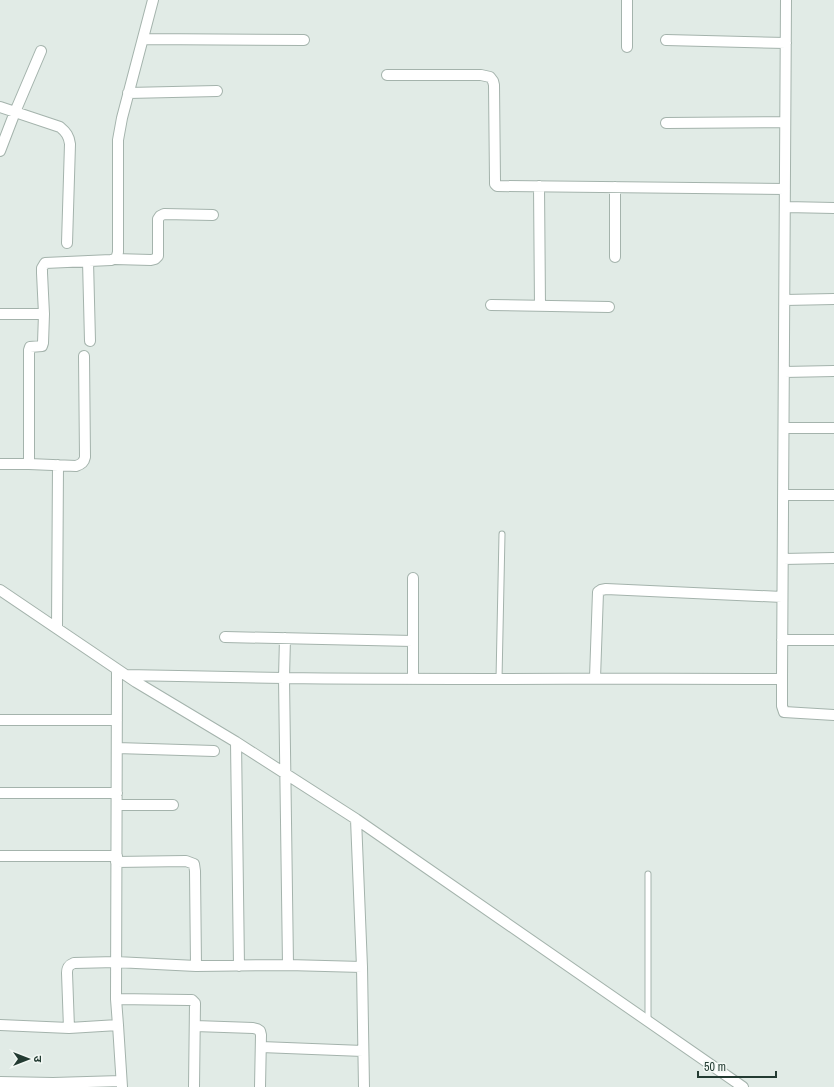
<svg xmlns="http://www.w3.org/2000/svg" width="834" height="1087" font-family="'Archivo Narrow','Noto Sans Devanagari',sans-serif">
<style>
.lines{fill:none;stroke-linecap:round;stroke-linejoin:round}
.lane-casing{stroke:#a4b3ac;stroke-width:7}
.street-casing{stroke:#a4b3ac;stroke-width:12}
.lane{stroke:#fff;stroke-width:5}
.street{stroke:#fff;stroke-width:10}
</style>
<rect width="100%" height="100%" fill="#e1ebe6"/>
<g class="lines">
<defs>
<path id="lane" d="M499,679L502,534
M648,1020V874"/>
<path id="street" d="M627,0V47
M143,39L304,40
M666,40L786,43
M387,75H481L490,77L493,81L494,85L495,181V184L497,186L785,189
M128,93L217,91
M0,107L60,127C66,132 69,136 70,144L67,243
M666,123L785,122
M0,151L15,112L41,51
M539,186L540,306
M615,187V257
M786,207L834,208
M115,259L151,260L155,259L158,256V219L160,216L164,214L213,215
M88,261L90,341
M785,300L834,299
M491,305L609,307
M0,314H44L42,273V268L45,263L111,260C116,259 117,257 118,252V140L122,118L153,0
M784,372L834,371
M784,428H834
M0,464H29V350L30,347L42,346L43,343L44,314
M29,464L76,466C82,464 84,462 85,457L84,356
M783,495H834
M783,559L834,558
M0,590L136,682L236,742L356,819L743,1087
M57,628L58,465
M225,637L413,641
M285,638L284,678C450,680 616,678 782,679L786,0
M782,640H834
M126,675L284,678L288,965
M595,678L598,592L601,590L606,589L782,597
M413,679V578
M782,679V706L784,712L834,715
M0,720H117
M236,742L239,966
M117,748L214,751
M0,793H117
M117,805H173
M0,856H117
M196,966L288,965L362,967L356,819
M362,967L364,1087
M116,999L189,1000H192L195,1003L194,1087
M0,1025L69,1028L118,1025L116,999L117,669
M118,1025L122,1087
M195,1026L253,1028L257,1029L260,1031L261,1035L260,1087
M69,1028L67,973C67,967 69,965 74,963L116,962L196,966L195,871L194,864L186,861L116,862
M261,1047L363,1051
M0,1082L53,1083L121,1081"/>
</defs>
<use href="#lane" class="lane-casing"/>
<use href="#street" class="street-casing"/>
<use href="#lane" class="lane"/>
<use href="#street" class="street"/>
</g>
<g transform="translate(28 1059) rotate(90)" stroke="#f2f8f4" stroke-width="3" paint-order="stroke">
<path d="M0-3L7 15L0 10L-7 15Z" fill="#233b32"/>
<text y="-6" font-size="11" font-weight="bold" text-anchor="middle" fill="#233b32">उ</text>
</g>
<path d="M698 1071v6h78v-6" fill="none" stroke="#233b32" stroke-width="2"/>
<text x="704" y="1071" font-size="12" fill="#233b32" stroke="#f2f8f4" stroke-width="3" paint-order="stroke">50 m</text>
</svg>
